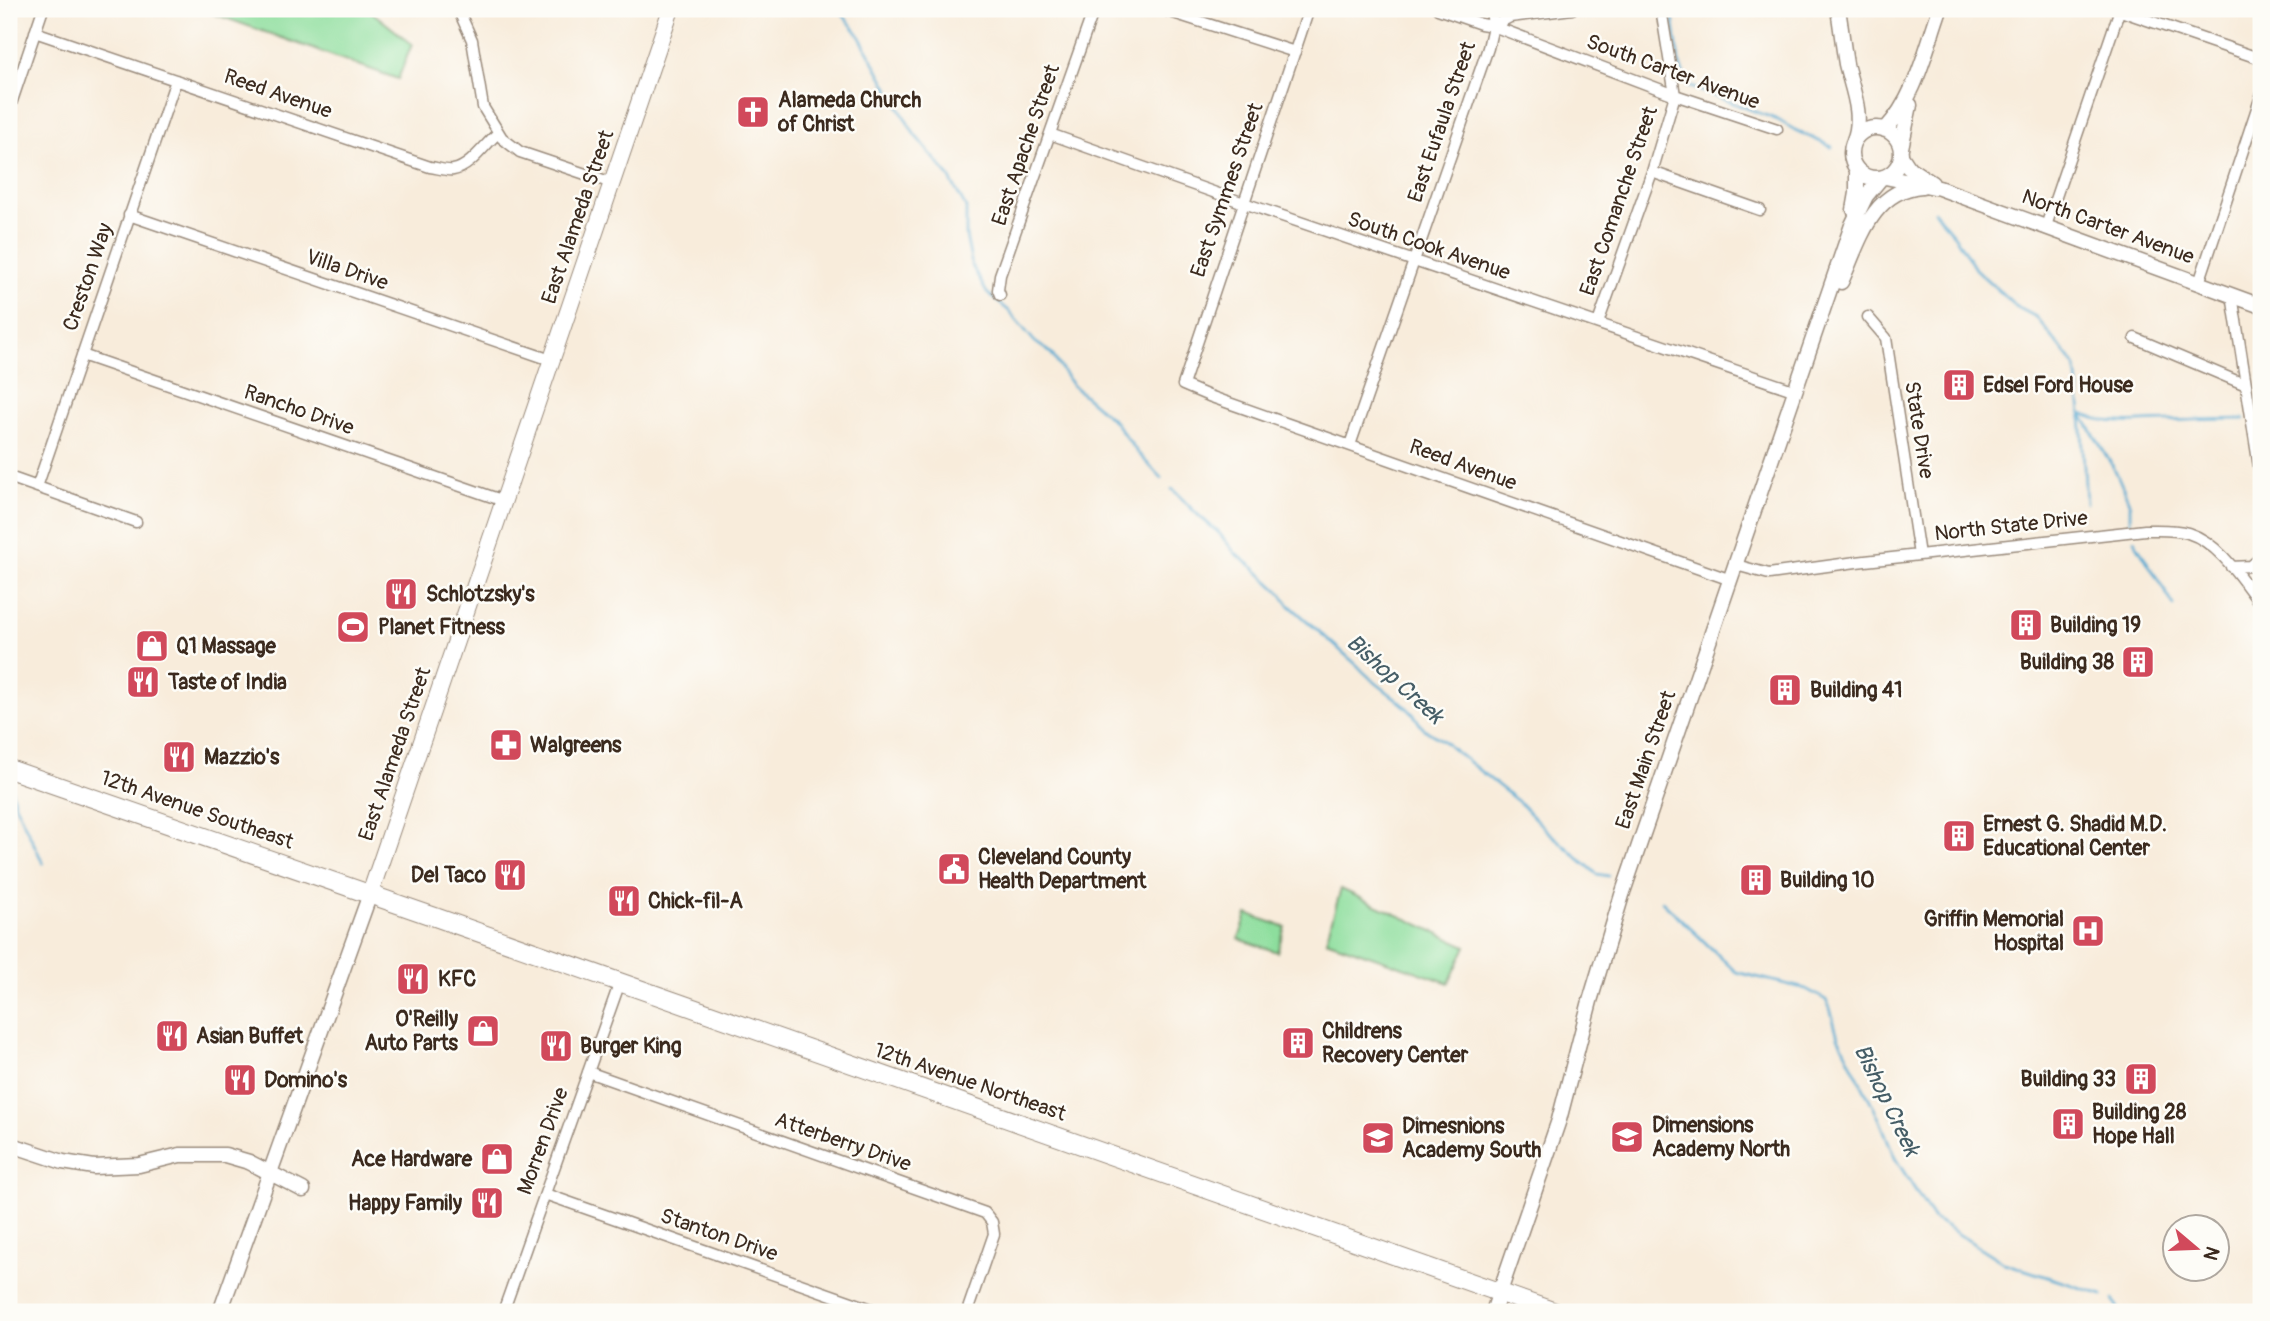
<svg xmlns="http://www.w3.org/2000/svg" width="2270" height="1321" font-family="Pangolin,sans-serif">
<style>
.green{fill:#8dde9d;stroke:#64845e;stroke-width:2}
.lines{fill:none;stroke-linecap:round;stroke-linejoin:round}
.stream{stroke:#55a9d1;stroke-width:2.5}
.minor-casing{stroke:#9a8b7c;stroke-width:13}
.tertiary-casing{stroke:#9a8b7c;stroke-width:17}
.secondary-casing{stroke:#9a8b7c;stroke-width:18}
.primary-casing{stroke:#9a8b7c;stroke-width:20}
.minor{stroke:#fff;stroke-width:10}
.tertiary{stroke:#fff;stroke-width:14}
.secondary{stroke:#fff;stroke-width:16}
.primary{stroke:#fff;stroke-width:18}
.labels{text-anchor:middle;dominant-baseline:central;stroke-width:5;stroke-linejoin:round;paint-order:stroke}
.street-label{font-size:21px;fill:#3b2a1e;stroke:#fdfcf7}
.poi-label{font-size:21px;font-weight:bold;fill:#3b2a1e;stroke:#fdfcf7;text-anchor:start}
.water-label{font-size:23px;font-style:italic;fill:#455d66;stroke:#fdfcf7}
</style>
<rect width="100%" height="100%" fill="#fdfcf7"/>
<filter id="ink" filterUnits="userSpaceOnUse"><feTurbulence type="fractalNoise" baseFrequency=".0143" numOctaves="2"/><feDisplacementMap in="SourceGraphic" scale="14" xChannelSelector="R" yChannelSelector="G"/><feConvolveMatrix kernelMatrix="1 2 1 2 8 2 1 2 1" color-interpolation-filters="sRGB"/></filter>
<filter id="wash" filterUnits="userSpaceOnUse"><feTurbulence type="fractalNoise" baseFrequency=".00686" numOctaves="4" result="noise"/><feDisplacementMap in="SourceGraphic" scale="28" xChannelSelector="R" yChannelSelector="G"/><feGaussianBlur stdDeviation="1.57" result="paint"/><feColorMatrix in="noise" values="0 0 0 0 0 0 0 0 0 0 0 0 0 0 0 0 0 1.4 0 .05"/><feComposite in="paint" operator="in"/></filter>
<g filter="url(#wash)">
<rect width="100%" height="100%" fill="#f8ecdb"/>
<path class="green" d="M200,9H368L412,44L398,79Z
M1341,889L1466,946L1449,983L1326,940Z
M1247,914L1285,927L1277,952L1239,939Z"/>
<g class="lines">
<path class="stream" d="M838,9L857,32L914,134L948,175L966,208V236L972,266L987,293L1008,310L1035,342L1051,353L1072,385L1115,422L1137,452L1162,479
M1672,9L1679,62L1688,86L1778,120L1795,130L1832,147
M1934,211L1957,239L1975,269L2017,307L2036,317L2070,359L2076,368L2081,413L2116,472L2130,504V523
M2258,418L2261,419
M1172,489L1198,515L1219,533L1236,554L1253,567L1281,593L1288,604L1358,666C1375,686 1397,696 1413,714C1417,718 1419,724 1423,728C1432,736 1443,738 1450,747L1520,803L1546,830L1597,874L1608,876
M2086,503L2081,413C2109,427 2137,421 2167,421C2193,420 2219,419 2245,419
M2134,540L2174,606
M9,777L14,802L43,863
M1662,901L1736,972L1806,989L1826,1000L1830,1008L1838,1037L1879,1118L1895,1158L1933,1218L2004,1263L2103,1295
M2113,1300L2120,1312"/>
</g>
</g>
<g filter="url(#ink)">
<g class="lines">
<defs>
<path id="minor" d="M458,9L472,40L483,107L502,138L520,152L612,183
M1161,9L1295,52
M1309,9L1183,385L1209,396L1731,580
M1438,9L1481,24L1493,26L1675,95L1777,129
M2115,9L2261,59
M1493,26L1510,17L1572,9
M35,32L430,167C438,168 446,171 453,170C471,167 485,144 498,133
M9,110L43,9
M1050,134L1244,203L1796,391
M1652,172L1760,210
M129,215L551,360
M2046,226L2120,9
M2199,283L2261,96
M1000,295L998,290L1000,275L1094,9
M2232,295L2261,480
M1868,317L1886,338L1919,555
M1598,323L1652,172L1675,95L1661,9
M2135,338L2246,385
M82,355L504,501
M1350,445L1488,48L1493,26L1491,9
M9,477L136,522
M37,487L176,80
M1736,565L1769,574L1856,562L2145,530C2160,530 2174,529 2188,533C2220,543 2242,580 2261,605
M2231,567L2251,566L2261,557
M588,1072L985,1213L992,1222L994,1234L967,1312
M545,1194L880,1312
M503,1312L620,982"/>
<path id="tertiary" d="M1838,9C1841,27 1843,46 1846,64C1852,89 1864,116 1854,140
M1851 153a25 25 0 1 1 50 0a25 25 0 1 1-50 0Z
M1885,130C1916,97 1925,51 1940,9
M1901,148L1910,105
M1901,156L1909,168L1932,183
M1885,177L1939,188L2261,306
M1854,210L1857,193V170
M1841,282C1859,243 1871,190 1922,186
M9,1144L63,1162L94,1167L139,1165L180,1155H225L249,1162L303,1190
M220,1312L370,894
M1493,1312L1559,1120L1590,1001L1622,895L1852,225L1866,196L1881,178"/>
<path id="secondary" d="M370,894L671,9"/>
<path id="primary" d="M9,769L435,917L1555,1312"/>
</defs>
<use href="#minor" class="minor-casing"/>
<use href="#tertiary" class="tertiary-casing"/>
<use href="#secondary" class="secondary-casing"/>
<use href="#primary" class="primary-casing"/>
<use href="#minor" class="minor"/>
<use href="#tertiary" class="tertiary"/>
<use href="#secondary" class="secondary"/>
<use href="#primary" class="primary"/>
</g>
</g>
<defs>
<symbol id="church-square" viewBox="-11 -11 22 22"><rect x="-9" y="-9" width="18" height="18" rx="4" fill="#d1495b" stroke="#fdfcf7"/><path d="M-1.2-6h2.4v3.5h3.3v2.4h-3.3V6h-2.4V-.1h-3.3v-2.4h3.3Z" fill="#fff"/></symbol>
<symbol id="building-square" viewBox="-11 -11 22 22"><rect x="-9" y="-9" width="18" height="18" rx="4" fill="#d1495b" stroke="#fdfcf7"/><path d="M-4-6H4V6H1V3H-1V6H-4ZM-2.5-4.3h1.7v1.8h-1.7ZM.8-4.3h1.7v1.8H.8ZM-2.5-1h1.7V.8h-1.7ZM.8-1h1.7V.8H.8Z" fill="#fff"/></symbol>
<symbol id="restaurant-square" viewBox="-11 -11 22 22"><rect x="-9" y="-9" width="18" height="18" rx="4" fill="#d1495b" stroke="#fdfcf7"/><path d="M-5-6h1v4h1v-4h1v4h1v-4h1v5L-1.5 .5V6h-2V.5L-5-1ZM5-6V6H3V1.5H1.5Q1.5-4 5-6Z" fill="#fff"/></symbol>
<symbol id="stadium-square" viewBox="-11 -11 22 22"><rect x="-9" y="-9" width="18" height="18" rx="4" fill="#d1495b" stroke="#fdfcf7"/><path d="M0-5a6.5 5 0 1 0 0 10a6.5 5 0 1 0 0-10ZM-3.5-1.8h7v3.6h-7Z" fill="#fff"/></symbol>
<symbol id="shop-square" viewBox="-11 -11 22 22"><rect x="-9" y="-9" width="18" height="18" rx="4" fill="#d1495b" stroke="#fdfcf7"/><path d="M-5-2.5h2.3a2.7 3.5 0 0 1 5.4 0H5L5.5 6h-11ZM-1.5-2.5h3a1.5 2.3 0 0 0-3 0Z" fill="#fff"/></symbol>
<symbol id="pharmacy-square" viewBox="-11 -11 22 22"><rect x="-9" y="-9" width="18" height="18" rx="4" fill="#d1495b" stroke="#fdfcf7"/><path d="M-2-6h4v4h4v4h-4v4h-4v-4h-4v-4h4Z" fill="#fff"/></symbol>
<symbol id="civic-square" viewBox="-11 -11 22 22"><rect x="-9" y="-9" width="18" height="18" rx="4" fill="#d1495b" stroke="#fdfcf7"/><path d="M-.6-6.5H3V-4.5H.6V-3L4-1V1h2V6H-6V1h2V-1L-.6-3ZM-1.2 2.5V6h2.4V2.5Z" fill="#fff"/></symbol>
<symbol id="hospital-square" viewBox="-11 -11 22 22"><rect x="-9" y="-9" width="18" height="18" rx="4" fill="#d1495b" stroke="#fdfcf7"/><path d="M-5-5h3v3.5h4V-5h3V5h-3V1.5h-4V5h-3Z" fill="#fff"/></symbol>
<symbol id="school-square" viewBox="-11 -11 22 22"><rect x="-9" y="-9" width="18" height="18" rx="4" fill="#d1495b" stroke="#fdfcf7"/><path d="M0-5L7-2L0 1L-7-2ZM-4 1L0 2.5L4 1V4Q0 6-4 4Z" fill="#fff"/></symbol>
</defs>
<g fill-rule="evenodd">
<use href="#church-square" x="734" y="93" width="38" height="38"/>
<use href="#building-square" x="1940" y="366" width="38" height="38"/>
<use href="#restaurant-square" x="382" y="575" width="38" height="38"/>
<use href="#building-square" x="2007" y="606" width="38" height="38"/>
<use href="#stadium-square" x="334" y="608" width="38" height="38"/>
<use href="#shop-square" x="133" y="627" width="38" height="38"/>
<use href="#building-square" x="2119" y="643" width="38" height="38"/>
<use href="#restaurant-square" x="124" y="663" width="38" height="38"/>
<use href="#building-square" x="1766" y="671" width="38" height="38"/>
<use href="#pharmacy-square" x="487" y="726" width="38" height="38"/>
<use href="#restaurant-square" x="160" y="738" width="38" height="38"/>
<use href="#building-square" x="1940" y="817" width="38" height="38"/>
<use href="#civic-square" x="935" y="850" width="38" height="38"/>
<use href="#restaurant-square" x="491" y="856" width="38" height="38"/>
<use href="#building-square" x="1737" y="861" width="38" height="38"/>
<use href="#restaurant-square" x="605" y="882" width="38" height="38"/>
<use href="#hospital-square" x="2069" y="912" width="38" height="38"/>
<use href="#restaurant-square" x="394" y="960" width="38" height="38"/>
<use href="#shop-square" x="464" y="1012" width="38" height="38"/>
<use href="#restaurant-square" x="153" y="1017" width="38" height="38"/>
<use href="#building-square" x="1279" y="1024" width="38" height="38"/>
<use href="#restaurant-square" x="537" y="1027" width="38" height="38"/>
<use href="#building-square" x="2122" y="1060" width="38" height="38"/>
<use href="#restaurant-square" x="221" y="1061" width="38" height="38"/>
<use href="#building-square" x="2049" y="1105" width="38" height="38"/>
<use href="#school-square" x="1608" y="1118" width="38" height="38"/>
<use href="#school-square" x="1359" y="1119" width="38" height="38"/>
<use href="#shop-square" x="478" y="1140" width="38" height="38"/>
<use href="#restaurant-square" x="468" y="1184" width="38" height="38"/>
</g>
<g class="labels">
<g class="street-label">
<text transform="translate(1673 72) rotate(20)">South Carter Avenue</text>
<text transform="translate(278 94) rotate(19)">Reed Avenue</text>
<text transform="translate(1442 122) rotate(-71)">East Eufaula Street</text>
<text transform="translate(1026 145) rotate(-71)">East Apache Street</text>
<text transform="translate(1227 190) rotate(-71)">East Symmes Street</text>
<text transform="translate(1619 201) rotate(-71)">East Comanche Street</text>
<text transform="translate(578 217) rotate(-71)">East Alameda Street</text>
<text transform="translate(2108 227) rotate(20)">North Carter Avenue</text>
<text transform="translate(1429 246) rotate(19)">South Cook Avenue</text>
<text transform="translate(347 270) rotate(19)">Villa Drive</text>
<text transform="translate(88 277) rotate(-71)">Creston Way</text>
<text transform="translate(299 410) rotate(19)">Rancho Drive</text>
<text transform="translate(1919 430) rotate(81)">State Drive</text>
<text transform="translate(1463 465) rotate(20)">Reed Avenue</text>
<text transform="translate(2011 526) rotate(-6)">North State Drive</text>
<text transform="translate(395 754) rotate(-71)">East Alameda Street</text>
<text transform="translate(1646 760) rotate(-71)">East Main Street</text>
<text transform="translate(197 810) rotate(19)">12th Avenue Southeast</text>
<text transform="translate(970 1082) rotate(19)">12th Avenue Northeast</text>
<text transform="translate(543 1141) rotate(-70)">Morren Drive</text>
<text transform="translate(843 1142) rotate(19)">Atterberry Drive</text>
<text transform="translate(719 1235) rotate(19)">Stanton Drive</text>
</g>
<g class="poi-label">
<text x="778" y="100">Alameda Church<tspan x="778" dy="24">of Christ</tspan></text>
<text x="1983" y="385">Edsel Ford House</text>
<text x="426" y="594">Schlotzsky's</text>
<text x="2050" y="625">Building 19</text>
<text x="378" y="627">Planet Fitness</text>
<text x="176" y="646">Q1 Massage</text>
<text x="2114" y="662" text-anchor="end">Building 38</text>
<text x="168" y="682">Taste of India</text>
<text x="1810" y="690">Building 41</text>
<text x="530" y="745">Walgreens</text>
<text x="204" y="757">Mazzio's</text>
<text x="1983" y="824">Ernest G. Shadid M.D.<tspan x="1983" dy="24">Educational Center</tspan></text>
<text x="978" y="857">Cleveland County<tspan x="978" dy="24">Health Department</tspan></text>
<text x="486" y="875" text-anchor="end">Del Taco</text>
<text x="1780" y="880">Building 10</text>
<text x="648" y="901">Chick-fil-A</text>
<text x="2064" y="919" text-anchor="end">Griffin Memorial<tspan x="2064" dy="24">Hospital</tspan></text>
<text x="438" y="979">KFC</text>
<text x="458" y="1019" text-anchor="end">O'Reilly<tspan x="458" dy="24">Auto Parts</tspan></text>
<text x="1322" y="1031">Childrens<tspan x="1322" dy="24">Recovery Center</tspan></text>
<text x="196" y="1036">Asian Buffet</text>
<text x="580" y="1046">Burger King</text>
<text x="2116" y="1079" text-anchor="end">Building 33</text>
<text x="264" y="1080">Domino's</text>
<text x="2092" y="1112">Building 28<tspan x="2092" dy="24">Hope Hall</tspan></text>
<text x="1652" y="1125">Dimensions<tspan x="1652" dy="24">Academy North</tspan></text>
<text x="1402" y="1126">Dimesnions<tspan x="1402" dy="24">Academy South</tspan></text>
<text x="472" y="1159" text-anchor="end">Ace Hardware</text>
<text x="462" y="1203" text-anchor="end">Happy Family</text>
</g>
<g class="water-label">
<text transform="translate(1395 679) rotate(42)">Bishop Creek</text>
<text transform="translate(1887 1100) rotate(64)">Bishop Creek</text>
</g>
</g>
<rect width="2270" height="1321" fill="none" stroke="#fdfcf7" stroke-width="35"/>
<g transform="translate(2196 1248) rotate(109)"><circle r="33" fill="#fdfcf7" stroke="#afa8a0" stroke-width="2"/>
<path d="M0-5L12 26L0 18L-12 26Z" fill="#d1495b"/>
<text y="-10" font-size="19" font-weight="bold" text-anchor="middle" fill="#3b2a1e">N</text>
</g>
</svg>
